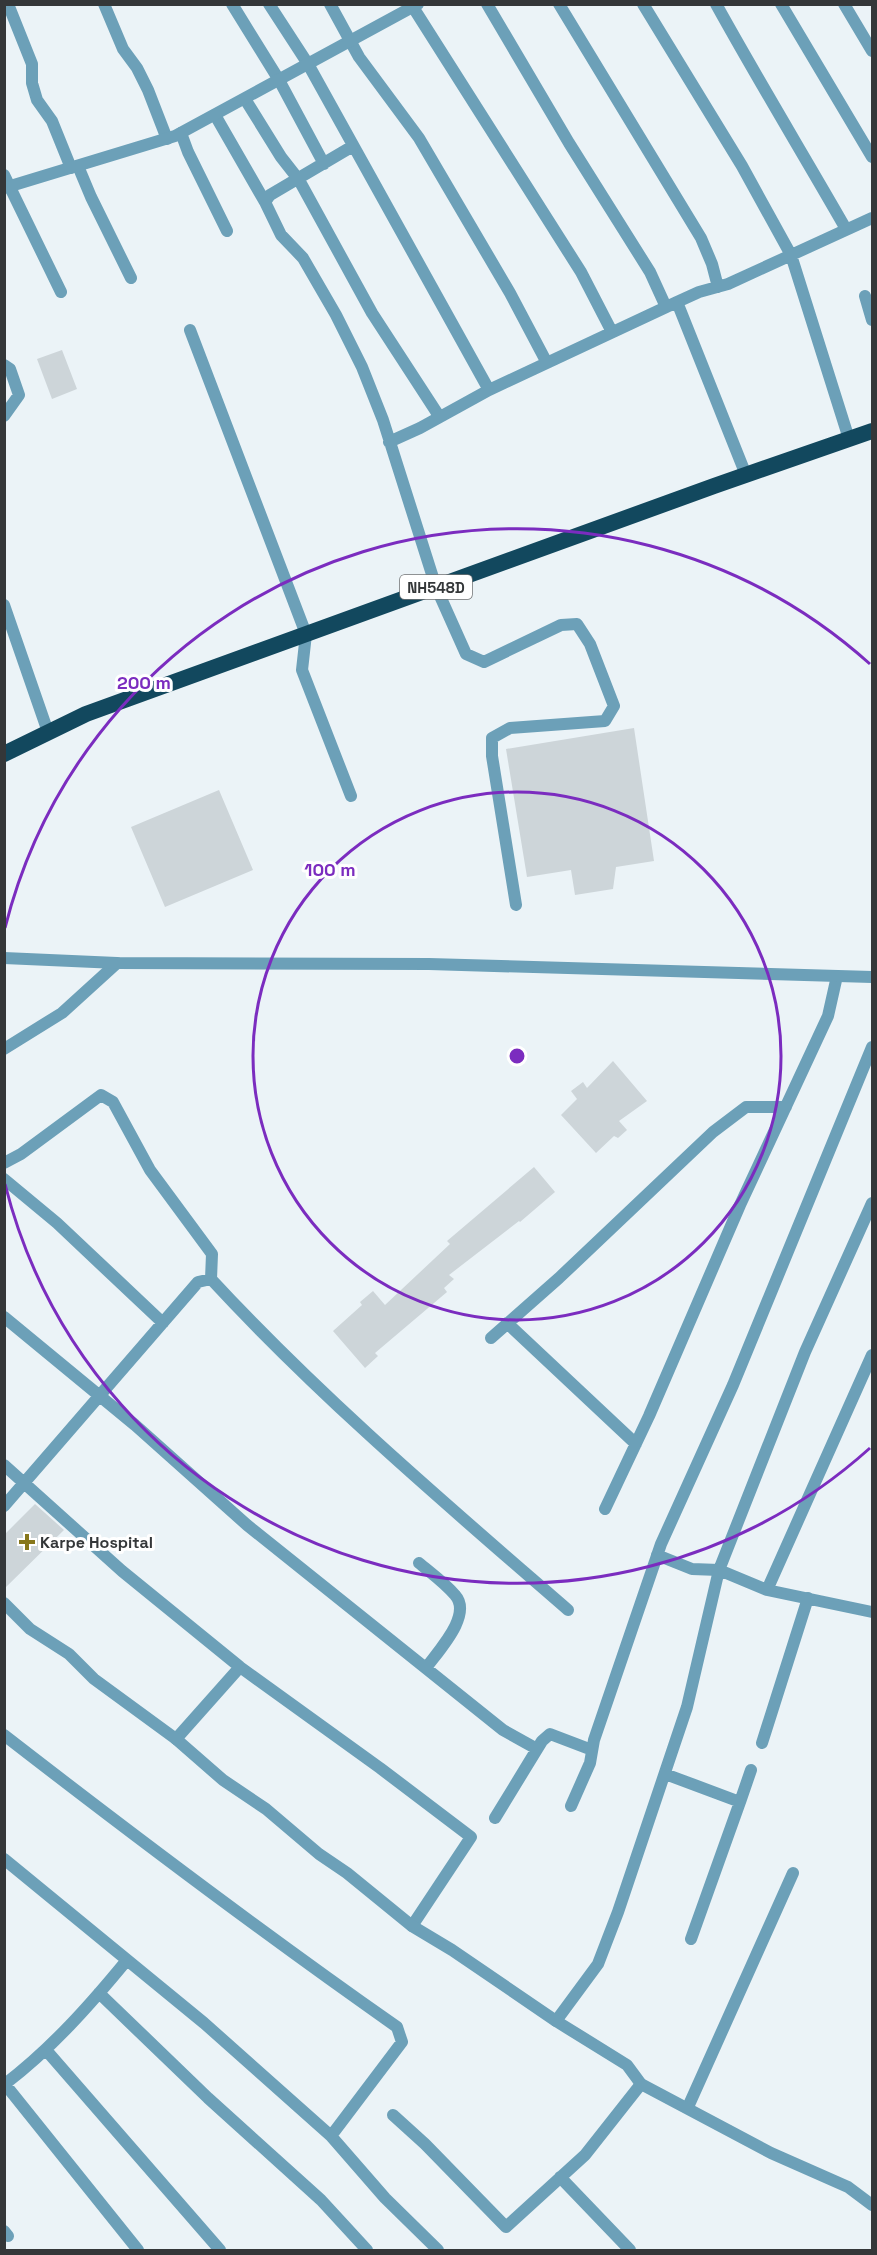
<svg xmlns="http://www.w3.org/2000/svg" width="877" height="2255" font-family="'Space Grotesk',sans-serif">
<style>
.building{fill:#cdd5d9}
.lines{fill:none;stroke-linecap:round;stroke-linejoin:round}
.minor{stroke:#6ca0b8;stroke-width:12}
.tertiary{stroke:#6ca0b8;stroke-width:12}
.trunk{stroke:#12485e;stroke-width:16}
.ring{fill:none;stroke:#7b2cbf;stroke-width:3}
.poi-dot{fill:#87771b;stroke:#fff;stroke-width:2}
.labels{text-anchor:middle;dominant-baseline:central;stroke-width:6;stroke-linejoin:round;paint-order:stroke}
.shield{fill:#fff;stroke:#717374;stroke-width:1.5}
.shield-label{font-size:15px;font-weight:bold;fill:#343739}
.poi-label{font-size:16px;font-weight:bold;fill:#343739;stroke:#fff;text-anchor:start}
.centre{fill:#7b2cbf;stroke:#fff;stroke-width:3}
.ring-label{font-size:18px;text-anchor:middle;font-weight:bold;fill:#7b2cbf;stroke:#fff;stroke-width:6;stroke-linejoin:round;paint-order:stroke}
</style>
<rect width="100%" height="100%" fill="#ebf3f7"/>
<path class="building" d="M62,350L77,389L52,399L37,359Z
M634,728L654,861L616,867L613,889L575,895L571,870L527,877L506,749Z
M219,790L253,870L165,907L131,827Z
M613,1061L647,1101L619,1121L627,1130L618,1138L614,1136L596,1153L561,1115L577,1099L571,1091L583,1082L587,1088Z
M534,1167L555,1192L520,1222L519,1221L449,1275L454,1279L444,1288L447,1292L375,1353L378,1356L365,1368L333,1331L362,1305L360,1302L373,1291L385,1305L450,1244L447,1241Z
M35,1504L64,1530L4,1589V1535Z"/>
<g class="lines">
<path class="minor" d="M8,4L32,64V83L37,100L52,121L71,168
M104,4L123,49L137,68L148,90L167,139
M232,4L279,80L324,164
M269,4L308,64L489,390L677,302L746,475
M330,4L359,57L419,138L510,293L547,363
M411,4L581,272L612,332
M487,4L569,143L650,272L666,307
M559,4L701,238L712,264L718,287
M643,4L742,166L791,255L849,439
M716,4C758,80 803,154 846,229
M781,4L872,157
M844,4L872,51
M245,99L281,157L299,180L372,313L439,416
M215,115L265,202
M181,133L188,152L227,231
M353,146L270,195L265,202L281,235L303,258L336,315L362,367L383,420L436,587L466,654L484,662L561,625L577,624L590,644L614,706L605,721L510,728L492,738V756L516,905
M78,166L91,197L131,278
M4,175L61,292
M865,296L872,320
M677,302L699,292L728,284L872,218
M190,330L306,634L302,670L351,796
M4,365L10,369L19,395L4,416
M389,442L420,428L489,390
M4,605L48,732
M4,1049L62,1013L117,963
M4,1163L21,1154L101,1095L113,1102L150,1170L212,1254L211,1279
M4,1179L57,1223L163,1323
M4,1317L135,1425L247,1525L503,1730L537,1749
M507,1323L636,1444
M491,1338L559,1278L713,1132L746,1107H786
M872,1355L767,1590L872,1612
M4,1465L122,1571L240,1667L380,1768L471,1837L412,1926
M4,1506L198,1282L211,1279C321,1398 446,1504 568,1610
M605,1509L649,1416L740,1205L828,1016L837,976
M657,1555L692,1569L719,1570L767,1590
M419,1563C431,1573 445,1583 455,1595C473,1615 438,1651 426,1668
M4,1735C133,1835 263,1933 397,2027L402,2042L331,2136
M176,1739L240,1667
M762,1743L808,1598
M665,1774L740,1802L751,1770
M571,1806L590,1763L594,1740L661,1544L733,1385L872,1047
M495,1818L542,1741L550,1734L592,1750
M4,1859L204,2023L331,2136L385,2198L438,2250
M691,1939L740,1802
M99,1993L208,2098L321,2200L367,2250
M556,2021L598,1964L618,1912L687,1707L719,1570L805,1352L872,1203
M46,2050L220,2250
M4,2083L138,2250
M5,2084C52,2048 90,2005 127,1960
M688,2107L793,1873
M393,2115L425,2144L506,2227L585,2155L641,2084
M560,2177L630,2250
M4,2231L8,2236"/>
<path class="tertiary" d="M4,188L175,136L418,4
M4,958L117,963L429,964L872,977
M4,1603L30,1629L69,1654L94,1679L176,1739L223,1780L266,1809L319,1854L347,1873L412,1926L452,1950L556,2021L627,2065L641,2084L771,2153L848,2187L872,2205"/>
<path class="trunk" d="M4,754L86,714L714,486L872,431"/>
</g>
<g class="ring">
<circle cx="517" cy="1056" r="264"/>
<path d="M870 1448A528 528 0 0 1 5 1184M5 928A528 528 0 0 1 870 664"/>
</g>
<path class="poi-dot" d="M24 1533h6v6h6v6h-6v6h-6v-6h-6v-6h6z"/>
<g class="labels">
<rect class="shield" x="400" y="575" width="72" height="24" rx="4.5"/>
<g class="shield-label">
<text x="436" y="587">NH548D</text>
</g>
<g class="poi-label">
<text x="40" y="1542">Karpe Hospital</text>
</g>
</g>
<circle cx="517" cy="1056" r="9" class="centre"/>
<g class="ring-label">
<text x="144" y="689">200 m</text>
<text x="330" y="876">100 m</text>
</g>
<rect width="877" height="2255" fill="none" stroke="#343739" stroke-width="12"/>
</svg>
